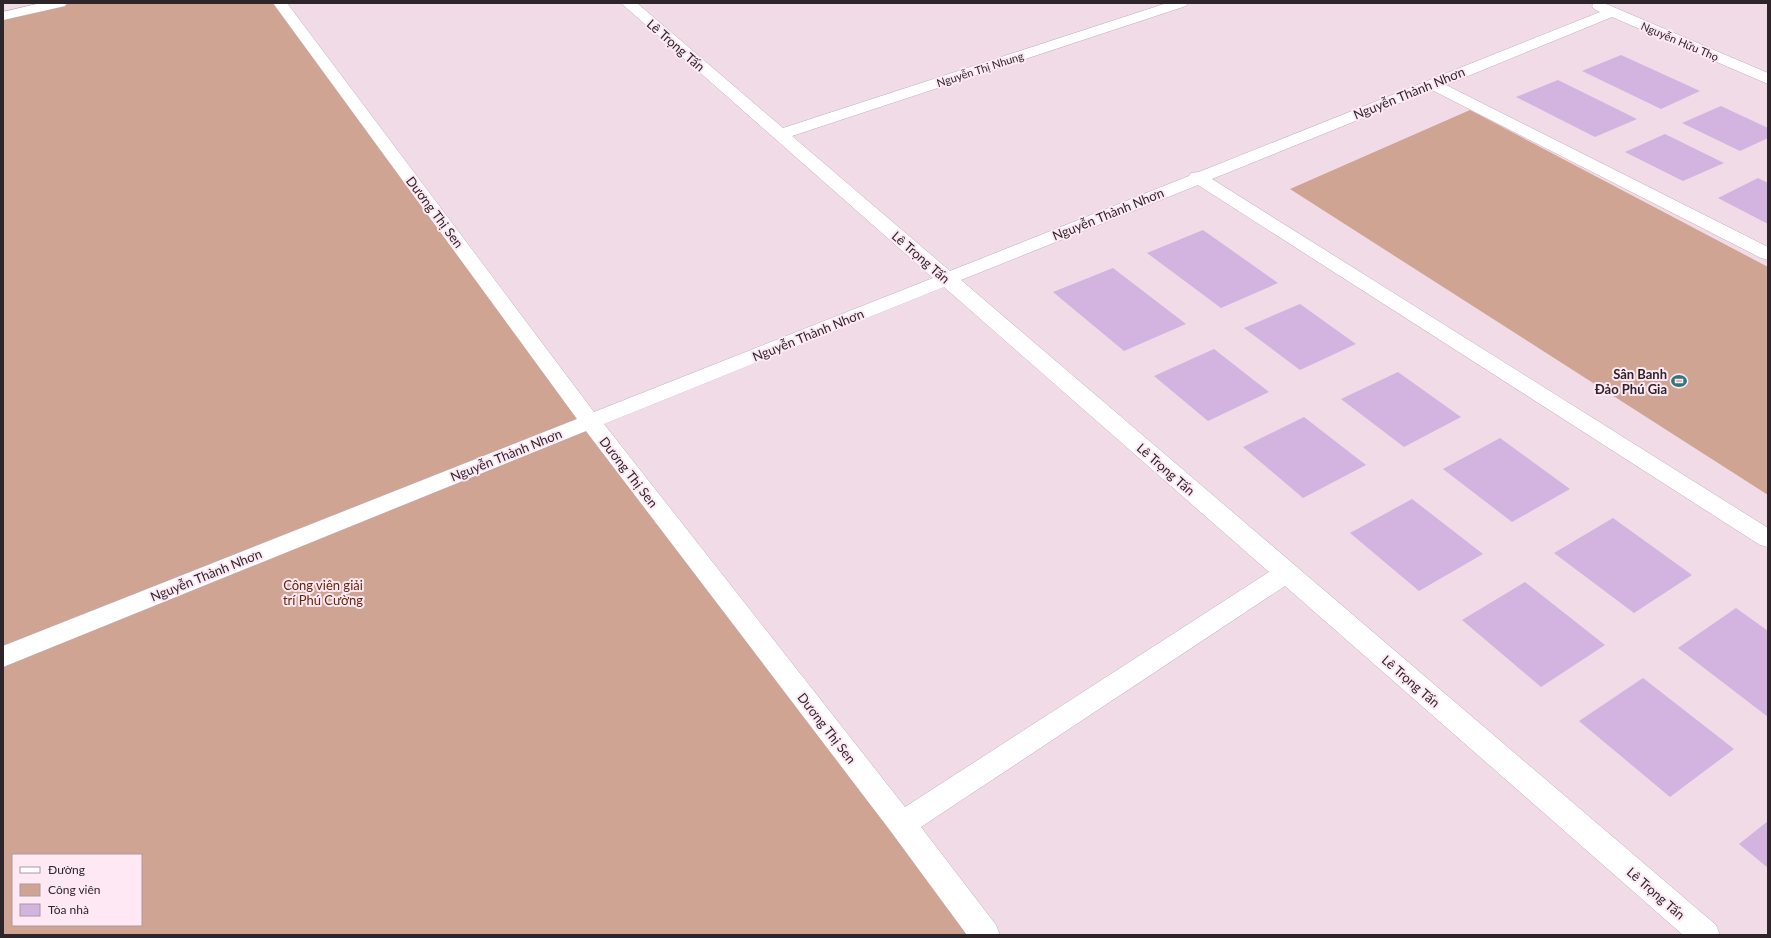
<svg xmlns="http://www.w3.org/2000/svg" width="1771" height="938" font-family="Lato,sans-serif">
<style>
.green{fill:#cfa493;fill-rule:evenodd}
.building{fill:#d3b4e1}
.lines{fill:none;stroke-linecap:round;stroke-linejoin:round}
.minor-casing{stroke:#c2afb9;stroke-width:1}
.minor{fill:#fff;fill-rule:evenodd}
.labels{text-anchor:middle;dominant-baseline:central;stroke-width:4;stroke-linejoin:round;paint-order:stroke}
.far-street-label{font-size:11px;fill:#2d2529;stroke:#fde8f3}
.street-label{font-size:13px;fill:#2d2529;stroke:#fde8f3}
.poi-label{font-size:13px;font-weight:bold;fill:#2d2529;stroke:#fde8f3;text-anchor:end}
.park-label{font-size:13px;fill:#662508;stroke:#fde8f3}
</style>
<rect width="100%" height="100%" fill="#f0dbe6"/>
<path class="green" d="M60,3H281L984,935H3V16ZM13,855H141V925H13Z
M1470,110L1768,267V495L1290,189Z"/>
<path class="building" d="M1621,55L1700,91L1661,109L1582,71Z
M1558,80L1637,119L1595,137L1516,97Z
M1721,106L1768,128V138L1740,151L1682,123Z
M1665,134L1724,163L1683,181L1625,152Z
M1758,178L1768,183V224L1718,198Z
M1203,230L1278,283L1221,308L1147,253Z
M1113,268L1186,324L1124,351L1053,292Z
M1300,304L1356,344L1300,370L1244,328Z
M1214,349L1269,392L1208,421L1154,376Z
M1398,372L1461,417L1404,447L1341,399Z
M1304,417L1366,465L1303,498L1243,447Z
M1500,438L1570,489L1512,522L1443,469Z
M1412,499L1483,554L1419,591L1350,533Z
M1613,518L1692,575L1634,613L1554,553Z
M1525,582L1605,645L1541,687L1462,620Z
M1736,608L1768,631V717L1678,648Z
M1643,678L1734,749L1670,797L1579,721Z
M1768,821V868L1739,844Z"/>
<g class="lines">
<defs>
<path id="minor" d="M41,3H67L65,6L3,20V12Z
M273,3H287L594,412L933,278L621,3H637L783,128L1167,3H1188L1186,6L792,136L950,271L1189,176L1191,173L1199,172L1600,12L1594,9L1592,6L1594,3H1604L1768,73V84L1612,17L1446,85L1768,247V260L1761,258L1432,90L1212,179L1768,528V547L1760,545L1198,185L961,280L1716,925L1720,935H1683L1285,586L921,827L996,925L1000,935H967L892,833L586,431L3,667V646L577,419ZM944,287L1269,572L905,807L604,424Z"/>
</defs>
<use href="#minor" class="minor-casing"/>
<use href="#minor" class="minor"/>
</g>
<defs>
<symbol id="stadium-bare" viewBox="-9 -9 18 18"><path d="M0-5a6.5 5 0 1 0 0 10a6.5 5 0 1 0 0-10ZM-3.5-1.8h7v3.6h-7Z" fill="#2e777c" stroke="#fde8f3" stroke-width="2.5" paint-order="stroke"/></symbol>
</defs>
<g fill-rule="evenodd">
<use href="#stadium-bare" x="1668" y="370" width="22" height="22"/>
</g>
<g class="labels">
<g class="far-street-label">
<text transform="translate(1680 41) rotate(23)">Nguyễn Hữu Thọ</text>
<text transform="translate(980 69) rotate(-18)">Nguyễn Thị Nhung</text>
</g>
<g class="street-label">
<text transform="translate(676 45) rotate(41)">Lê Trọng Tấn</text>
<text transform="translate(1409 93) rotate(-22)">Nguyễn Thành Nhơn</text>
<text transform="translate(435 212) rotate(53)">Dương Thị Sen</text>
<text transform="translate(1108 214) rotate(-22)">Nguyễn Thành Nhơn</text>
<text transform="translate(921 257) rotate(41)">Lê Trọng Tấn</text>
<text transform="translate(808 335) rotate(-22)">Nguyễn Thành Nhơn</text>
<text transform="translate(506 455) rotate(-22)">Nguyễn Thành Nhơn</text>
<text transform="translate(1166 469) rotate(41)">Lê Trọng Tấn</text>
<text transform="translate(629 472) rotate(52)">Dương Thị Sen</text>
<text transform="translate(206 575) rotate(-22)">Nguyễn Thành Nhơn</text>
<text transform="translate(1411 681) rotate(41)">Lê Trọng Tấn</text>
<text transform="translate(827 728) rotate(52)">Dương Thị Sen</text>
<text transform="translate(1656 893) rotate(41)">Lê Trọng Tấn</text>
</g>
<g class="poi-label">
<text x="1667" y="374">Sân Banh<tspan x="1667" dy="15">Đảo Phú Gia</tspan></text>
</g>
<g class="park-label">
<text x="323" y="585">Công viên giải<tspan x="323" dy="15">trí Phú Cường</tspan></text>
</g>
</g>
<rect width="1771" height="938" fill="none" stroke="#2d2529" stroke-width="8"/>
<rect x="12" y="854" width="130" height="72" fill="#fde8f3" stroke="#aa9aa2"/>
<rect x="20" y="867" width="20" height="6" fill="#ffffff" stroke="#aa9aa2"/>
<text x="48" y="874" font-size="12" fill="#2d2529">Đường</text>
<rect x="20" y="884" width="20" height="12" fill="#cfa493" stroke="#aa9aa2"/>
<text x="48" y="894" font-size="12" fill="#2d2529">Công viên</text>
<rect x="20" y="904" width="20" height="12" fill="#d3b4e1" stroke="#aa9aa2"/>
<text x="48" y="914" font-size="12" fill="#2d2529">Tòa nhà</text>
</svg>
